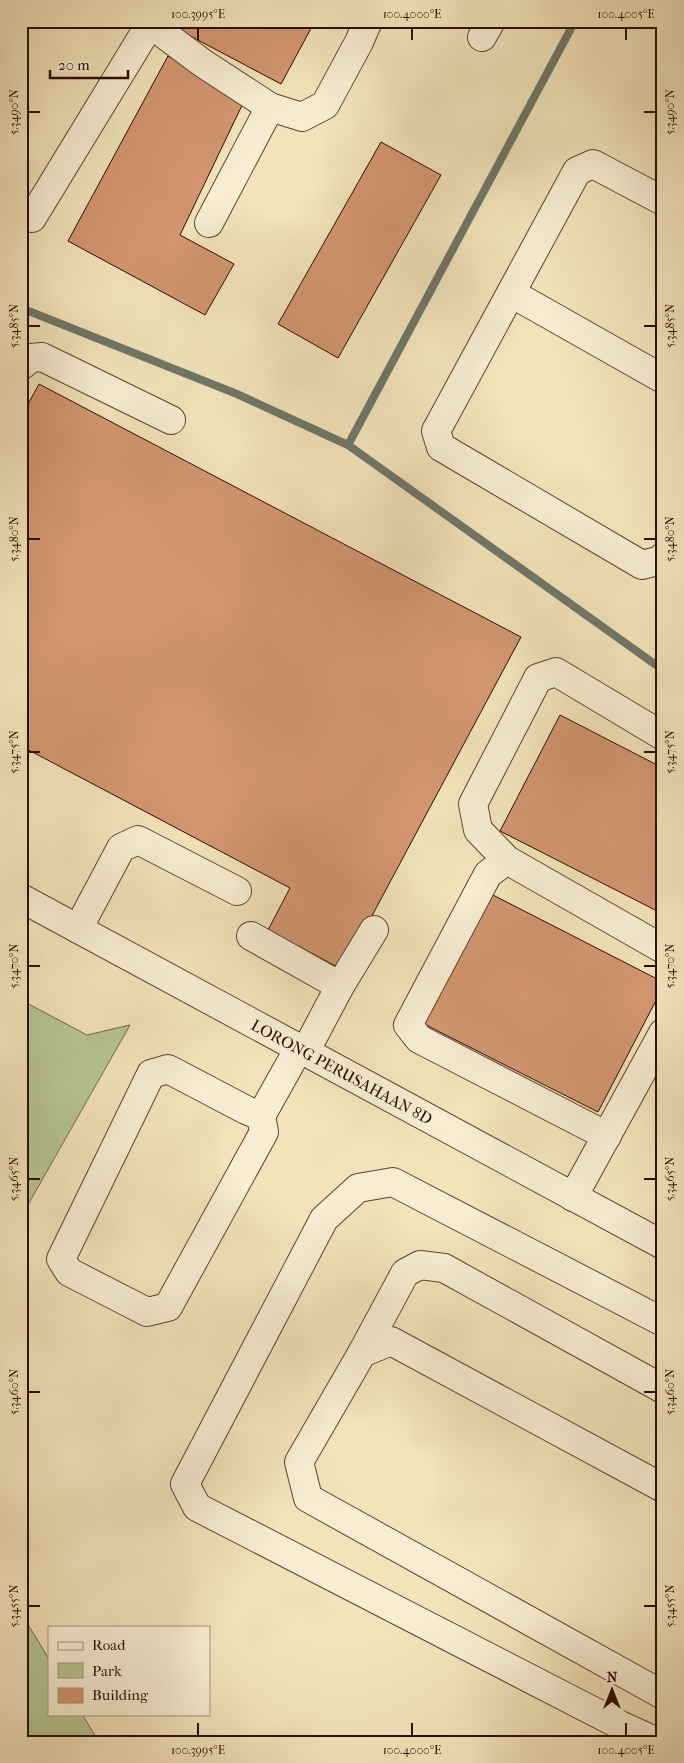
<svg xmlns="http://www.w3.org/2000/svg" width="684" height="1763" font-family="'IM FELL French Canon',serif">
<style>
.green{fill:#b6c593;stroke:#70684a}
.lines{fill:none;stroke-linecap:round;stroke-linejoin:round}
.stream{stroke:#6f7767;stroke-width:8}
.building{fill:#d29671;stroke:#2b0c00}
.minor-casing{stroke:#5d422e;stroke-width:30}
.minor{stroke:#f7edd2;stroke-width:28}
.ticks{fill:none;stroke:#2b0c00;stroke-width:2}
.labels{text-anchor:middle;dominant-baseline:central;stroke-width:5;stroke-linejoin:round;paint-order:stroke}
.street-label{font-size:16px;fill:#2b0c00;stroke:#f7edd2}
.neatline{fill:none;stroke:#2b0c00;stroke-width:2}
.ticks-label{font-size:12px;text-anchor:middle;fill:#2b0c00}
</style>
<rect width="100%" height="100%" fill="#f2e3ba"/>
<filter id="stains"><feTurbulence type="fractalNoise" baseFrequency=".004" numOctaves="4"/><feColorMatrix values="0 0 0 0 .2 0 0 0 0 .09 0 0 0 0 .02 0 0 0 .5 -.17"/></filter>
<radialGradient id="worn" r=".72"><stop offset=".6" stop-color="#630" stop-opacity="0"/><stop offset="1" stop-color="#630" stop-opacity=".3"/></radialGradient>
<path class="green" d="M21,1000L87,1035L130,1025L21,1217Z
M21,1613L49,1659V1714H82L99,1742H21Z"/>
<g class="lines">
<path class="stream" d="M21,308L237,394L348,445L575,21
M348,445L663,670"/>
</g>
<path class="building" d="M182,21H315L281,84L177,29Z
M168,56L245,99L180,235L234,264L205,315L68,241Z
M381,142L441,175L338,358L278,324Z
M39,384L521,637L343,970L268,930L290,888L21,746V417Z
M560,715L663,768V914L500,831Z
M489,893L663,982V987L598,1112L422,1023Z"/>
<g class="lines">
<defs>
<g id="minor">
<path d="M159,21L161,32L204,64L270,107L302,117L325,105L359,42L368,21"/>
<path d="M482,37L491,21"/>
<path d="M663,201L593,164L577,171L436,431L441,447L642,565L661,560L663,557"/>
<path d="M32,218L152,21"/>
<path d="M209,223L270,107"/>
<path d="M511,293L663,379"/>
<path d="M21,366L31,358L42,357L171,420"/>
<path d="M507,860L478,830L473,804L538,678L556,672L663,736"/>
<path id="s1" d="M21,898L663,1245"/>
<path d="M78,929L121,848L138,840L237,891"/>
<path d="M251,936L340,986"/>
<path d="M305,1052L340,986L374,930"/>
<path d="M261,1116L246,1110L168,1069L151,1074L61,1259L69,1272L147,1312L168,1307L264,1132L261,1116L299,1048"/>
<path d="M607,1136L419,1039L408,1025L488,874L507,860L663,949"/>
<path d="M573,1197L663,1033"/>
<path d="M362,1353L405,1273L420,1265L444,1268L663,1389"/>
<path d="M663,1488L391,1341L362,1353L299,1462L308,1498L663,1695"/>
<path d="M657,1742L622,1726L197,1507L185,1484L324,1219L358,1188L393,1182L663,1322"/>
</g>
</defs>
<use href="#minor" class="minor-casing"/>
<use href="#minor" class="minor"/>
</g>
<path class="ticks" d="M198,28V40M412,28V40M626,28V40M28,112H40M644,112H656M28,326H40M644,326H656M28,539H40M644,539H656M28,752H40M644,752H656M28,966H40M644,966H656M28,1179H40M644,1179H656M28,1392H40M644,1392H656M28,1606H40M644,1606H656M198,1723V1736M412,1723V1736M626,1723V1736"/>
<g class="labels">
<g class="street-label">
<text stroke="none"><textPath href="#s1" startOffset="365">LORONG PERUSAHAAN 8D</textPath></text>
</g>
</g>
<rect width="684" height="1763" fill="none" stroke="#f2e3ba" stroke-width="55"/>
<rect x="48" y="1626" width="162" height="90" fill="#f7edd2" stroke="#a5937e"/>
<rect x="58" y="1642" width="25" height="8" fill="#f7edd2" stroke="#a5937e"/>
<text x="92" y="1650" font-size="15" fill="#2b0c00">Road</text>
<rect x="58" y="1663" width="25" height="15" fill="#b6c593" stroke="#a5937e"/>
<text x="92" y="1676" font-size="15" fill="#2b0c00">Park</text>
<rect x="58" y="1688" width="25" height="15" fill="#d29671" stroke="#a5937e"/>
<text x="92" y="1700" font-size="15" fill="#2b0c00">Building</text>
<g transform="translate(612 1690)" stroke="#f7edd2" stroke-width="4" paint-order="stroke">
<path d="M0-4L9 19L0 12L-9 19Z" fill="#2b0c00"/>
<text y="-8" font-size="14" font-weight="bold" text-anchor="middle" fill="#2b0c00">N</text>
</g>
<path d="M50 70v8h78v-8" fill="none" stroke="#2b0c00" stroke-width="2.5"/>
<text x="58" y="70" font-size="15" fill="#2b0c00" stroke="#f7edd2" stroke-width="4" paint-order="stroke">20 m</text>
<rect x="28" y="28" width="628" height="1708" class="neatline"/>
<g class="ticks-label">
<text x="198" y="18">100.3995°E</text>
<text x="412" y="18">100.4000°E</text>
<text x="626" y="18">100.4005°E</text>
<text transform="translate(14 112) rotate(-90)" y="4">5.3490°N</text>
<text transform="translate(670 112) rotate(-90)" y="4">5.3490°N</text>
<text transform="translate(14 326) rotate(-90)" y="4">5.3485°N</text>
<text transform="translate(670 326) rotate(-90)" y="4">5.3485°N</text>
<text transform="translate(14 539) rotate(-90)" y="4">5.3480°N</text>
<text transform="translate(670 539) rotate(-90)" y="4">5.3480°N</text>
<text transform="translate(14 752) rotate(-90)" y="4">5.3475°N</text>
<text transform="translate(670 752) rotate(-90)" y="4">5.3475°N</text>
<text transform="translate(14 966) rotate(-90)" y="4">5.3470°N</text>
<text transform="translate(670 966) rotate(-90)" y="4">5.3470°N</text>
<text transform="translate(14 1179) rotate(-90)" y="4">5.3465°N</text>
<text transform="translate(670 1179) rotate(-90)" y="4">5.3465°N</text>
<text transform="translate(14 1392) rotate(-90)" y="4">5.3460°N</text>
<text transform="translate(670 1392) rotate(-90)" y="4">5.3460°N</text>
<text transform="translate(14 1606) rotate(-90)" y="4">5.3455°N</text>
<text transform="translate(670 1606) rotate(-90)" y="4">5.3455°N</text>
<text x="198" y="1754">100.3995°E</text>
<text x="412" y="1754">100.4000°E</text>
<text x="626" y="1754">100.4005°E</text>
</g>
<rect width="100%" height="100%" filter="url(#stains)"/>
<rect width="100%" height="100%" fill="url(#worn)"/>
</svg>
